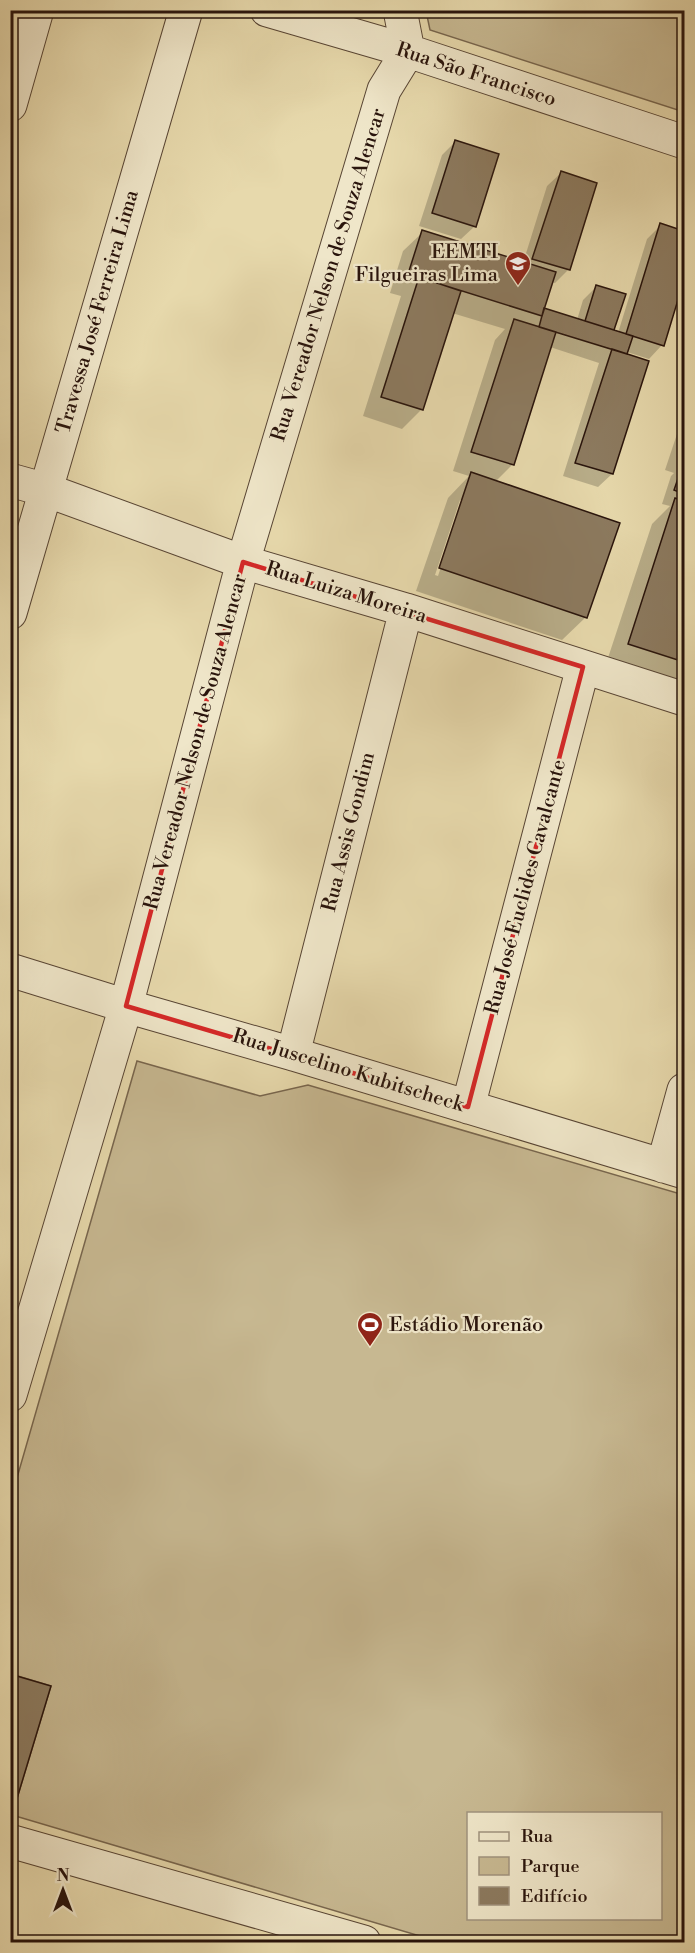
<svg xmlns="http://www.w3.org/2000/svg" width="695" height="1953" font-family="'Libre Bodoni',serif">
<style>
.green{fill:#c7b891;stroke:#78664e;stroke-width:1.5;fill-rule:evenodd}
.shadow{fill:#0003;fill-rule:evenodd}
.building{fill:#8c7a5f;stroke:#29140c;stroke-width:1.5}
.lines{fill:none;stroke-linecap:round;stroke-linejoin:round}
.minor-casing{stroke:#584534;stroke-width:35}
.minor{stroke:#efe6c9;stroke-width:33}
.marked{fill:none;stroke:#d62828;stroke-width:4.5;stroke-linejoin:round}
.labels{text-anchor:middle;dominant-baseline:central;stroke-width:4.5;stroke-linejoin:round;paint-order:stroke}
.street-label{font-size:20px;fill:#29140c;stroke:#efe6c9}
.poi-label{font-size:20px;fill:#29140c;stroke:#efe6c9;text-anchor:end}
</style>
<rect width="100%" height="100%" fill="#e7d9ac"/>
<filter id="stains"><feTurbulence type="fractalNoise" baseFrequency=".00333" numOctaves="4"/><feColorMatrix values="0 0 0 0 .2 0 0 0 0 .09 0 0 0 0 .02 0 0 0 .5 -.17"/></filter>
<radialGradient id="worn" r=".72"><stop offset=".6" stop-color="#630" stop-opacity="0"/><stop offset="1" stop-color="#630" stop-opacity=".3"/></radialGradient>
<path class="green" d="M426,11H684V112L430,30Z
M137,1061L260,1096L308,1085L684,1195V1942H440L12,1815L51,1686L11,1674L10,1502ZM468,1814H660V1918H468Z"/>
<path class="shadow" d="M455,142L475,226L461,239L419,226L442,155Z
M561,173L596,184L568,270L555,283L551,282L541,314L577,320L583,300L596,287L624,295L612,331L618,333L647,239L661,225L684,232V275L662,345L649,359L627,352L625,355L647,362L612,474L598,487L563,476L599,363L550,347L512,465L495,482L586,617L562,640L416,591L448,498L469,476L453,471L495,340L505,329L452,313L421,410L402,429L363,416L401,296L390,293L403,251L423,232L523,263L547,186ZM460,500H463L438,576L435,575Z
M684,413V693L605,667L652,524L670,506L662,504L671,476L674,473L665,470Z"/>
<path class="building" d="M455,140L499,154L476,227L432,213Z
M561,171L597,183L570,270L532,259Z
M660,223L684,231V280L664,346L626,334Z
M422,230L556,272L542,316L408,274Z
M419,277L461,291L423,410L381,397Z
M596,285L626,294L614,330L585,321Z
M544,308L633,336L627,354L539,327Z
M514,319L556,332L514,465L471,452Z
M612,349L649,361L613,474L575,463Z
M684,461V494L674,490Z
M471,472L620,523L587,618L439,568Z
M675,498L684,501V662L628,644Z
M10,1674L51,1686L12,1815H10Z"/>
<g class="lines">
<defs>
<path id="minor" d="M267,10L408,51L684,142
M10,105L37,10
M10,480L46,490L243,562L406,610L684,699
M10,613L186,10
M10,970L126,1006L293,1054L684,1172
M293,1054L406,610
M468,1107L583,667
M663,1166L684,1090
M10,1395L126,1006L243,562L384,90L408,51L400,10
M10,1841L364,1942"/>
</defs>
<use href="#minor" class="minor-casing"/>
<use href="#minor" class="minor"/>
</g>
<path class="marked" d="M243,562L583,667L468,1107L126,1006Z"/>
<defs>
<symbol id="school-pin" viewBox="-11 -11 22 30"><path d="M0 17L-7.5 6A9.5 9.5 0 1 1 7.5 6Z" fill="#8f2418" stroke="#efe6c9"/><path d="M0-5L7-2L0 1L-7-2ZM-4 1L0 2.5L4 1V4Q0 6-4 4Z" fill="#fff"/></symbol>
<symbol id="stadium-pin" viewBox="-11 -11 22 30"><path d="M0 17L-7.5 6A9.5 9.5 0 1 1 7.5 6Z" fill="#8f2418" stroke="#efe6c9"/><path d="M0-5a6.5 5 0 1 0 0 10a6.5 5 0 1 0 0-10ZM-3.5-1.8h7v3.6h-7Z" fill="#fff"/></symbol>
</defs>
<g fill-rule="evenodd">
<use href="#school-pin" x="503" y="249" width="30" height="40"/>
<use href="#stadium-pin" x="355" y="1310" width="30" height="40"/>
</g>
<g class="labels">
<g class="street-label">
<text transform="translate(476 75) rotate(18)">Rua São Francisco</text>
<text transform="translate(329 275) rotate(-73)">Rua Vereador Nelson de Souza Alencar</text>
<text transform="translate(98 312) rotate(-74)">Travessa José Ferreira Lima</text>
<text transform="translate(346 593) rotate(17)">Rua Luiza Moreira</text>
<text transform="translate(196 742) rotate(-75)">Rua Vereador Nelson de Souza Alencar</text>
<text transform="translate(349 832) rotate(-76)">Rua Assis Gondim</text>
<text transform="translate(526 887) rotate(-75)">Rua José Euclides Cavalcante</text>
<text transform="translate(348 1071) rotate(17)">Rua Juscelino Kubitscheck</text>
</g>
<g class="poi-label">
<text x="498" y="252">EEMTI<tspan x="498" dy="23">Filgueiras Lima</tspan></text>
<text x="389" y="1325" text-anchor="start">Estádio Morenão</text>
</g>
</g>
<rect width="695" height="1953" fill="none" stroke="#e7d9ac" stroke-width="36"/>
<rect x="12" y="12" width="671" height="1929" fill="none" stroke="#29140c" stroke-width="3"/>
<rect x="18" y="18" width="659" height="1917" fill="none" stroke="#29140c" stroke-width="1.5"/>
<rect x="467" y="1812" width="195" height="108" fill="#efe6c9" stroke="#a0927d" stroke-width="1.5"/>
<rect x="479" y="1832" width="30" height="9" fill="#efe6c9" stroke="#a0927d" stroke-width="1.5"/>
<text x="521" y="1842" font-size="18" fill="#29140c">Rua</text>
<rect x="479" y="1857" width="30" height="18" fill="#c7b891" stroke="#a0927d" stroke-width="1.5"/>
<text x="521" y="1872" font-size="18" fill="#29140c">Parque</text>
<rect x="479" y="1887" width="30" height="18" fill="#8c7a5f" stroke="#a0927d" stroke-width="1.5"/>
<text x="521" y="1902" font-size="18" fill="#29140c">Edifício</text>
<g transform="translate(63 1890)" stroke="#efe6c9" stroke-width="4.5" paint-order="stroke">
<path d="M0-4.5L10 22L0 15L-10 22Z" fill="#29140c"/>
<text y="-9" font-size="16" font-weight="bold" text-anchor="middle" fill="#29140c">N</text>
</g>
<rect width="100%" height="100%" filter="url(#stains)"/>
<rect width="100%" height="100%" fill="url(#worn)"/>
</svg>
